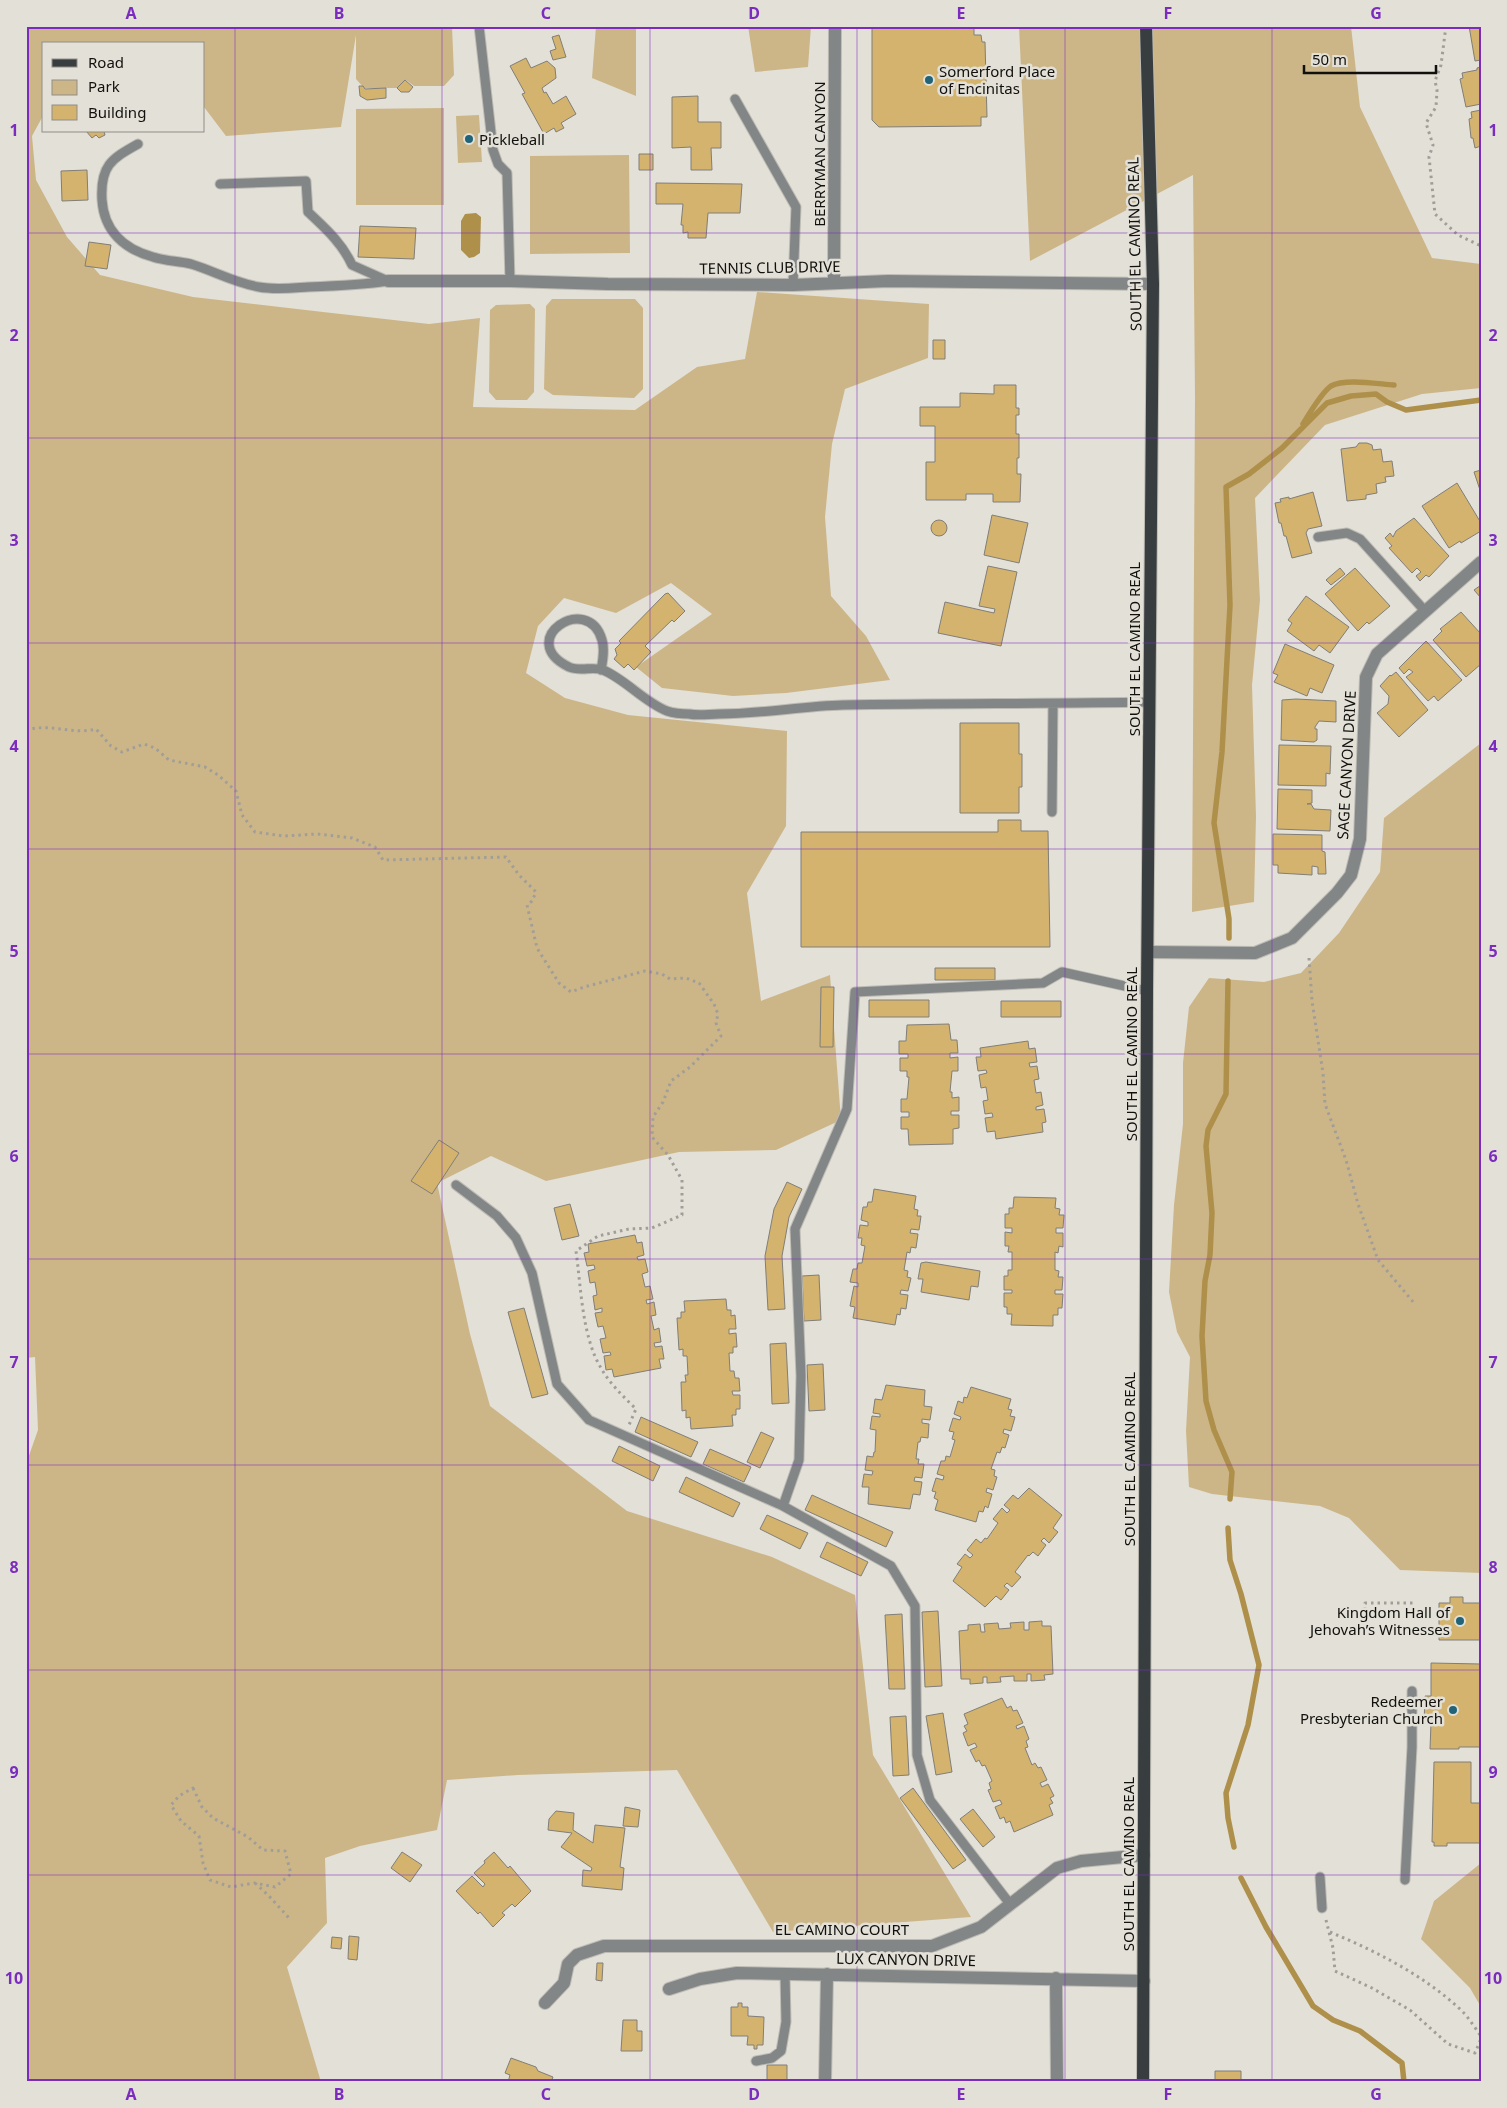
<svg xmlns="http://www.w3.org/2000/svg" width="1507" height="2108" font-family="'Noto Sans',sans-serif">
<style>
.green{fill:#ccb688}
.water{fill:#af904a}
.lines{fill:none;stroke-linecap:round;stroke-linejoin:round}
.stream{stroke:#af904a;stroke-width:5.5}
.building{fill:#d3b36d;stroke:#817e78}
.service-casing{stroke:#bdbbb3;stroke-width:11}
.minor-casing{stroke:#bdbbb3;stroke-width:14}
.primary-casing{stroke:#bdbbb3;stroke-width:14}
.path{stroke:#a19e98;stroke-width:3;stroke-dasharray:2.5 4;stroke-linecap:butt}
.service{stroke:#828687;stroke-width:9}
.minor{stroke:#828687;stroke-width:12}
.primary{stroke:#383e40;stroke-width:12}
.grid{fill:none;stroke:#7b2cbf;stroke-width:1;stroke-opacity:0.55}
.poi-dot{fill:#216377;stroke:#e3e0d8;stroke-width:2}
.labels{text-anchor:middle;dominant-baseline:central;stroke-width:5;stroke-linejoin:round;paint-order:stroke}
.poi-label{font-size:15px;fill:#11100d;stroke:#e3e0d8;text-anchor:start}
.street-label{font-size:15px;fill:#11100d;stroke:#e3e0d8}
.neatline{fill:none;stroke:#7b2cbf;stroke-width:2}
.grid-label{font-size:16px;text-anchor:middle;font-weight:bold;fill:#7b2cbf}
</style>
<rect width="100%" height="100%" fill="#e3e0d8"/>
<path class="green" d="M26,26H355L356,28V26H452L454,75L444,86H414L406,80L397,88H364L356,79V35L341,127L226,136L204,107V44H44V114L32,136L36,180L67,237L100,275L193,297L323,312L429,324L480,318L473,407L635,410L697,367L745,359L757,292L929,304L928,358L845,389L832,444L825,517L831,596L866,636L890,680L786,693L733,696L662,688L636,667L712,614L671,583L616,613L564,598L538,626L526,673L565,698L628,715L787,731L786,826L747,893L761,1001L830,975L841,1120L776,1150L679,1152L546,1181L491,1156L437,1183L470,1334L490,1406L627,1511L772,1557L855,1595L873,1755L971,1917L773,1932L677,1770L518,1775L447,1780L437,1830L360,1846L325,1858L327,1923L287,1967L321,2082H26V1464L38,1430L35,1357L26,1358Z
M596,26H636V96L592,78Z
M748,26H811L808,67L755,72Z
M1019,26H1351L1360,107L1432,258L1481,264V388L1422,394L1325,425L1255,498L1260,600L1252,685L1256,816L1254,902L1192,912L1195,397L1193,175L1030,261Z
M444,108V205H356V109Z
M479,115L482,162L458,163L456,116Z
M629,155L630,253L530,254V156Z
M552,299H635L643,308V389L634,398L553,395L544,389L546,306Z
M530,304L535,309L534,392L527,400H496L489,392L490,310L496,305Z
M1481,743V1573L1400,1570L1349,1518L1320,1506L1212,1494L1189,1487L1186,1431L1190,1357L1177,1332L1169,1292L1174,1205L1183,1124V1063L1189,1007L1209,978L1264,982L1301,973L1339,933L1380,872L1384,818Z
M1481,1863V2007L1470,1988L1421,1939L1434,1901Z"/>
<path class="water" d="M476,213L481,217L480,253L474,257L469,258L461,250V221L465,214Z"/>
<g class="lines">
<path class="stream" d="M1303,424C1309,414 1322,392 1331,386C1345,378 1378,384 1394,385
M1229,938V919L1214,823L1222,752L1230,605L1226,487L1249,474L1282,448L1327,403L1351,396L1376,394L1387,402L1406,410L1481,400
M1228,981L1226,1094L1208,1130L1206,1146L1212,1213L1210,1255L1205,1281L1202,1336L1206,1401L1214,1430L1232,1472L1230,1499
M1228,1528L1230,1560L1241,1594L1259,1665L1248,1725L1226,1793L1228,1818L1234,1847
M1241,1878L1266,1927L1313,2006L1333,2020L1360,2031L1402,2063L1404,2082"/>
</g>
<path class="building" d="M872,26H974V35H981L982,42H985L987,117H981V126L879,127L872,120Z
M1469,26H1481V60L1475,61Z
M559,35L566,57L553,60L550,51L556,49L552,37Z
M526,58L531,68L547,61L555,68L556,78L542,88L544,93L546,92L553,104L566,96L576,114L561,123L564,128L556,132L554,128L544,134L522,94L525,93L510,66Z
M1481,67V104L1466,107L1460,79L1463,78L1462,73L1477,70V68Z
M405,80L413,87L409,92H401L397,88Z
M359,86H363L365,89L386,88V98L367,100L360,96Z
M698,96V122H721V148H711L712,170H691V147L672,148V97Z
M1481,110V146L1475,148L1473,138H1471L1469,119L1472,118L1471,112Z
M86,131H104L105,135L99,138L96,135L92,138Z
M639,154H653V170H639Z
M87,170L88,200L62,201L61,171Z
M656,183L742,184L740,213H708L706,238H688V232L683,233V225H681L683,204H656Z
M360,226L416,228L414,259L358,257Z
M89,242L111,245L107,269L85,266Z
M933,340H945V359H933Z
M994,385H1016V408H1019V415H1016V434H1019V458H1017V474H1021L1020,502H993V494H966V500H926V462H935V426H920V407H960V393L994,394Z
M1359,443H1367L1372,445L1373,450L1381,449L1383,462L1392,461L1394,476L1385,477L1386,482L1376,484L1377,493L1366,495V499L1347,501L1341,449L1356,447Z
M1481,470V493L1474,472Z
M1457,483L1481,523V531L1461,543L1460,541L1449,548L1422,506Z
M1313,492L1322,526L1308,529L1306,533L1312,553L1292,558L1286,536H1284L1281,523H1279L1275,503L1281,502L1280,499L1289,497V499Z
M992,515L1028,523L1019,563L984,555Z
M1414,518L1449,556L1429,577L1426,575L1420,581L1416,576L1421,572L1417,568L1412,573L1389,548L1392,546L1385,538L1390,533L1393,537L1396,531Z
M931 528a8 8 0 1 1 16 0a8 8 0 1 1-16 0Z
M988,566L1017,572L1001,646L938,633L945,602L994,613L995,609L979,606Z
M1340,568L1345,574L1331,585L1326,580Z
M1355,568L1390,606L1369,624L1367,622L1358,631L1325,594Z
M1481,585V598L1474,590Z
M668,593L685,611L674,622L672,620L645,646L651,652L634,670L628,664L624,668L614,659L617,655L615,649L621,643L619,641L665,594Z
M1306,596L1349,627L1330,653L1319,645L1314,651L1287,631L1292,623L1288,620Z
M1461,612L1481,634V664L1466,677L1433,640L1442,631L1440,629Z
M1426,641L1462,680L1438,701L1434,696L1428,701L1406,677L1413,672L1409,669L1404,674L1399,668Z
M1285,644L1334,665L1322,693L1310,688L1307,696L1274,682L1278,675L1273,673Z
M1396,672L1428,710L1399,737L1377,713L1388,704L1389,696L1380,686L1390,675L1391,676Z
M1296,699L1336,701V722L1319,721L1315,727V729H1317V740L1314,742L1281,740L1282,700Z
M960,723H1019V754H1022V787H1019V813H960Z
M1279,745L1331,746L1330,774L1326,773V786L1278,785Z
M1278,789L1312,790V803L1307,804H1311L1314,809L1331,810L1330,831L1277,829Z
M998,820H1021V831H1048L1050,947H801V832H998Z
M1273,834L1322,835V851L1325,852L1326,874H1318V867L1312,866V875L1278,873V865H1273Z
M935,968H995V980H935Z
M821,987H834L833,1047H820Z
M869,1000H929V1017H869Z
M1001,1001H1061V1017H1001Z
M949,1024L951,1040H957L958,1053H950V1058L958,1057V1071H952L950,1092H952V1098L959,1097V1111H951V1115H959V1128L953,1129V1144L909,1145L908,1129H901V1117H909V1112H901V1099H907L909,1077H907V1071H900V1058H908V1054H899V1041H906L907,1025Z
M1028,1041L1029,1049L1035,1048L1037,1062L1029,1063L1030,1067L1037,1066L1039,1079L1034,1080L1036,1093L1041,1092L1043,1105L1036,1107V1110L1044,1109L1046,1122L1042,1123L1043,1132L996,1139L995,1131L987,1132L985,1118L993,1117L992,1113L985,1114L983,1101L988,1100L986,1087L981,1088L979,1075L987,1073L986,1070L978,1071L976,1057H981L980,1048Z
M439,1140L459,1153L432,1194L411,1181Z
M787,1182L802,1189L789,1217L782,1256L785,1309L768,1310L765,1256L774,1209Z
M874,1189L916,1196L914,1209L918,1210L917,1216H921L919,1230L911,1229L910,1233L918,1234L916,1248L911,1247L910,1253L907,1252L904,1270L908,1271L907,1277L911,1278L908,1291L901,1290L900,1294L908,1295L906,1309L901,1308L900,1315L897,1314L895,1325L853,1318L855,1307L850,1306L854,1286L858,1287V1283L850,1282L853,1269H857L858,1263H862L865,1246L861,1245L862,1238H858L860,1225L868,1226V1222L861,1220L863,1207H867L868,1202H872Z
M1014,1197L1056,1198L1055,1208L1060,1209L1059,1215H1064L1063,1228H1056V1233H1063V1247L1059,1246L1058,1253L1055,1252V1270L1059,1271L1058,1277H1063L1062,1290H1055V1294H1063L1062,1308H1058V1315H1053V1326L1011,1325L1012,1314H1007V1307H1004V1293H1012V1290H1004V1276H1008V1270H1012V1252H1008L1009,1246H1005V1232L1012,1233V1228H1005V1214H1009V1208H1013Z
M570,1204L579,1236L562,1240L554,1208Z
M635,1235L637,1243L642,1242L644,1255L637,1257L638,1260L645,1259L648,1272L642,1274L645,1287L650,1286L653,1299L646,1300L647,1304L654,1302L656,1315L651,1316L654,1330L659,1328L661,1342L654,1343L655,1347L662,1346L664,1359H659L661,1368L614,1377L612,1369L606,1370L604,1356L611,1355L610,1352L603,1353L600,1339L606,1338L603,1326L598,1327L595,1313L602,1312V1308L595,1310L593,1296L597,1295L595,1282L590,1283L588,1271L595,1269L594,1265L587,1266L584,1253L589,1252L588,1244Z
M926,1262L980,1271L978,1287L971,1286L969,1300L921,1292L923,1279H918L921,1263Z
M819,1275L821,1320L804,1321L802,1276Z
M726,1299L727,1310H731V1316L735,1315L736,1329H729V1334L736,1333L737,1347H733V1353H729L730,1371H734L735,1378H739L740,1391H732L733,1395H740V1409H736V1415H732L733,1426L691,1429L690,1417L686,1418V1410L682,1411L681,1382H686L685,1375H688L687,1356H683V1349L679,1350L677,1318H681V1312H685L684,1301Z
M524,1308L548,1394L532,1398L508,1312Z
M786,1343L789,1403L772,1404L770,1344Z
M823,1364L825,1410L809,1411L807,1365Z
M886,1385L925,1390L924,1406L932,1407L930,1420L922,1419V1423L929,1424L928,1438L921,1437L920,1442H918L916,1459H919L918,1464H924L922,1478L915,1477L914,1481L922,1482L920,1495L913,1494L910,1509L868,1504L869,1487H862L864,1474L872,1475L873,1471L865,1470L867,1456L873,1457L874,1452H875L876,1430L870,1429L872,1416L880,1417V1414L873,1413L875,1399L882,1400Z
M971,1387L1011,1399L1008,1409L1012,1410L1010,1416L1015,1417L1011,1431L1004,1429L1003,1433L1009,1435L1005,1448L1002,1447L1000,1453L997,1452L991,1469L995,1470L994,1476L997,1477L993,1490L987,1488L986,1492L992,1494L988,1508L985,1506L983,1512L979,1511L976,1522L935,1510L938,1500L934,1498L936,1492L932,1491L936,1478L943,1480L944,1476L937,1474L941,1461H945L946,1456L950,1457L955,1440L952,1439L954,1432L949,1431L953,1418L960,1420L961,1417L954,1414L958,1401L963,1403L964,1397L967,1398Z
M641,1417L698,1442L691,1457L635,1432Z
M761,1432L774,1438L760,1468L747,1462Z
M619,1446L660,1466L653,1481L612,1461Z
M710,1449L751,1467L744,1482L703,1464Z
M686,1477L740,1503L733,1517L679,1492Z
M1029,1488L1062,1515L1053,1528L1058,1532L1049,1543L1044,1538L1041,1541L1046,1545L1038,1556L1033,1552L1029,1556L1028,1555L1015,1572L1021,1577L1012,1587L1007,1583L1004,1586L1009,1590L1001,1600L996,1596L985,1607L953,1581L962,1567L957,1564L965,1554L970,1558L973,1555L967,1550L976,1539L981,1543L985,1538L987,1539L998,1523L993,1519L1002,1508L1007,1513L1010,1510L1004,1505L1013,1495L1018,1499Z
M812,1495L893,1532L886,1547L805,1510Z
M767,1515L808,1533L800,1549L760,1529Z
M827,1542L868,1562L861,1576L820,1557Z
M1450,1597H1463V1603H1481V1640H1439V1603H1450Z
M938,1611L942,1686L925,1687L922,1612Z
M902,1614L905,1689H889L885,1615Z
M1042,1621V1626H1051L1053,1674L1044,1675L1045,1680L1031,1681V1674H1027V1681H1014V1676L1000,1677L1001,1682L987,1683V1677H983V1683L970,1684V1679H961L959,1631L968,1630V1625L980,1624L981,1632H985L984,1624L998,1623L999,1629L1011,1628L1010,1623L1024,1622V1630H1029V1622Z
M1431,1663L1481,1664V1747H1459V1749H1430L1431,1723H1424L1425,1696H1431Z
M1002,1698L1007,1708L1011,1706L1013,1711L1017,1710L1023,1723L1016,1726L1017,1729L1024,1726L1029,1739L1026,1741L1028,1747L1025,1748L1032,1765L1035,1763L1038,1768L1041,1767L1047,1780L1040,1783L1042,1787L1048,1784L1054,1796L1050,1798L1053,1803L1049,1805L1053,1815L1014,1832L1010,1821L1006,1823L1004,1817L1000,1819L995,1807L1002,1804L1000,1800L993,1802L988,1790L991,1789L989,1783L992,1781L985,1765L982,1766L979,1760L976,1762L970,1750L977,1747L975,1743L968,1746L963,1733L967,1731L964,1726L968,1724L964,1714Z
M943,1713L952,1772L936,1775L926,1716Z
M906,1716L909,1775L893,1776L890,1717Z
M1434,1762H1471V1803H1481V1843H1447V1846H1434V1842H1432Z
M913,1788L966,1860L953,1869L900,1798Z
M625,1807L640,1810L638,1827L623,1826Z
M973,1809L995,1837L983,1847L960,1819Z
M556,1811L574,1813L573,1830L593,1843L595,1825L625,1828L620,1867L624,1868L622,1890L582,1886L583,1870L591,1871L592,1868L561,1847L572,1833L548,1830L549,1819Z
M402,1852L422,1865L410,1882L391,1868Z
M494,1852L508,1868L510,1866L531,1891L515,1907L512,1904L502,1913L505,1915L493,1927L480,1912L478,1914L456,1891L472,1876L483,1887L485,1884L474,1873L485,1863L484,1861Z
M349,1936L359,1937L357,1960L348,1959Z
M332,1937L342,1938L341,1949L331,1948Z
M597,1963H603L602,1981L596,1980Z
M738,2003H742V2007H748V2016L764,2017L763,2045H757V2049H754V2045H747L748,2036H731V2007H738Z
M623,2020H637V2031H642V2051H621Z
M511,2058L536,2067L538,2071L553,2077L551,2082H508L510,2075L505,2073Z
M767,2065H787V2082H767Z
M1215,2071H1241V2082H1215Z"/>
<g class="lines">
<defs>
<path id="service" d="M479,26L493,150L498,164L507,173L510,281
M735,99L796,207L793,285
M138,144C111,159 100,166 102,200C104,231 124,249 153,257C165,261 178,261 191,264C214,271 235,283 259,287C275,290 292,288 308,287C335,286 362,285 388,281
M220,184L306,181L308,212C326,229 342,243 352,265L388,281
M1318,537L1347,533L1360,539L1425,611
M601,670C603,660 605,649 602,640C588,591 514,640 569,667C580,672 593,666 603,670C625,679 644,702 667,711C673,713 682,714 689,714C699,716 709,714 719,714C761,714 802,706 843,705C945,703 1047,704 1149,702
M1052,812L1053,704
M456,1185L497,1216L516,1238L532,1273L557,1384L589,1420L783,1506
M1320,1877L1322,1908
M1405,1880L1412,1747V1691
M1010,1904L930,1800L917,1755L915,1606L891,1566L783,1506L799,1460L801,1376L795,1229L847,1109L855,992L1043,983L1062,972L1147,991
M756,2061L772,2058L781,2051L786,2022L785,1974"/>
<path id="minor" d="M388,281H510L608,284L793,285L888,281L1153,284
M834,282L835,26
M1148,952L1255,953L1292,938L1337,893L1351,875L1360,839L1366,677L1377,654L1481,562
M1056,1978L1057,2082
M669,1989L700,1979L737,1973L1144,1981
M545,2003L564,1983L568,1964L577,1955L604,1946H932L981,1927L1057,1868L1081,1861L1144,1855
M825,2082L827,1974"/>
<path id="primary" d="M1143,2082L1147,991L1153,284L1146,26"/>
</defs>
<use href="#service" class="service-casing"/>
<use href="#minor" class="minor-casing"/>
<use href="#primary" class="primary-casing"/>
<path class="path" d="M1446,26L1441,65L1435,81L1437,90L1436,107L1426,123L1433,145L1429,157L1435,214L1458,235L1481,246
M26,730C51,723 73,735 96,729L111,746L122,752L144,744L155,748L169,760L205,767L218,775L236,791L242,815L255,832L284,836L317,834L352,838L375,847L383,860L506,857L519,875L536,892L532,901L527,905L537,948L559,983L571,992L584,987L645,971L662,974L670,979L686,978L699,983L714,1004L718,1014L716,1023L721,1036L690,1067L671,1081L663,1102L653,1117L652,1137L668,1155L682,1180V1215L652,1228L629,1229L598,1236L576,1251C581,1287 582,1337 601,1368C610,1384 623,1396 636,1409L629,1425
M1309,958L1312,1001L1323,1073L1325,1104L1346,1160L1358,1204L1378,1260L1414,1303
M1354,1612H1365V1603H1414
M193,1788L202,1807L213,1818L248,1837L263,1850L285,1851L291,1874L275,1887L254,1883L231,1887L210,1880L203,1863L199,1836L181,1821L171,1805L179,1796Z
M255,1883L269,1896L289,1918
M1326,1920L1333,1948L1335,1971L1372,1988L1410,2010L1448,2044L1475,2053L1481,2039
M1330,1932C1378,1952 1425,1976 1462,2011C1469,2018 1475,2028 1481,2036"/>
<use href="#service" class="service"/>
<use href="#minor" class="minor"/>
<use href="#primary" class="primary"/>
</g>
<path class="grid" d="M235,26V2082M442,26V2082M650,26V2082M857,26V2082M1065,26V2082M1272,26V2082M26,233H1481M26,438H1481M26,643H1481M26,849H1481M26,1054H1481M26,1259H1481M26,1465H1481M26,1670H1481M26,1875H1481"/>
<g class="poi-dot">
<circle cx="929" cy="80" r="5"/>
<circle cx="469" cy="139" r="5"/>
<circle cx="1460" cy="1621" r="5"/>
<circle cx="1453" cy="1710" r="5"/>
</g>
<g class="labels">
<g class="poi-label">
<text x="939" y="71">Somerford Place<tspan x="939" dy="17">of Encinitas</tspan></text>
<text x="479" y="139">Pickleball</text>
<text x="1450" y="1612" text-anchor="end">Kingdom Hall of<tspan x="1450" dy="17">Jehovah’s Witnesses</tspan></text>
<text x="1443" y="1701" text-anchor="end">Redeemer<tspan x="1443" dy="17">Presbyterian Church</tspan></text>
</g>
<g class="street-label">
<text transform="translate(819 154) rotate(-90)">BERRYMAN CANYON</text>
<text transform="translate(1134 244) rotate(-91)">SOUTH EL CAMINO REAL</text>
<text transform="translate(770 267) rotate(-1)">TENNIS CLUB DRIVE</text>
<text transform="translate(1134 649) rotate(-90)">SOUTH EL CAMINO REAL</text>
<text transform="translate(1346 765) rotate(-87)">SAGE CANYON DRIVE</text>
<text transform="translate(1131 1054) rotate(-90)">SOUTH EL CAMINO REAL</text>
<text transform="translate(1129 1459) rotate(-90)">SOUTH EL CAMINO REAL</text>
<text transform="translate(1128 1864) rotate(-90)">SOUTH EL CAMINO REAL</text>
<text x="842" y="1929">EL CAMINO COURT</text>
<text transform="translate(906 1959) rotate(1)">LUX CANYON DRIVE</text>
</g>
</g>
<rect width="1507" height="2108" fill="none" stroke="#e3e0d8" stroke-width="55"/>
<rect x="42" y="42" width="162" height="90" fill="#e3e0d8" stroke="#8f8d87"/>
<rect x="52" y="59" width="25" height="8" fill="#383e40" stroke="#8f8d87"/>
<text x="88" y="68" font-size="15" fill="#11100d">Road</text>
<rect x="52" y="80" width="25" height="15" fill="#ccb688" stroke="#8f8d87"/>
<text x="88" y="92" font-size="15" fill="#11100d">Park</text>
<rect x="52" y="105" width="25" height="15" fill="#d3b36d" stroke="#8f8d87"/>
<text x="88" y="118" font-size="15" fill="#11100d">Building</text>
<path d="M1304 65v8h132v-8" fill="none" stroke="#11100d" stroke-width="2.5"/>
<text x="1312" y="65" font-size="15" fill="#11100d" stroke="#e3e0d8" stroke-width="4" paint-order="stroke">50 m</text>
<rect x="28" y="28" width="1452" height="2052" class="neatline"/>
<g class="grid-label">
<text x="131" y="19">A</text>
<text x="339" y="19">B</text>
<text x="546" y="19">C</text>
<text x="754" y="19">D</text>
<text x="961" y="19">E</text>
<text x="1168" y="19">F</text>
<text x="1376" y="19">G</text>
<text x="14" y="136">1</text>
<text x="1493" y="136">1</text>
<text x="14" y="341">2</text>
<text x="1493" y="341">2</text>
<text x="14" y="546">3</text>
<text x="1493" y="546">3</text>
<text x="14" y="752">4</text>
<text x="1493" y="752">4</text>
<text x="14" y="957">5</text>
<text x="1493" y="957">5</text>
<text x="14" y="1162">6</text>
<text x="1493" y="1162">6</text>
<text x="14" y="1368">7</text>
<text x="1493" y="1368">7</text>
<text x="14" y="1573">8</text>
<text x="1493" y="1573">8</text>
<text x="14" y="1778">9</text>
<text x="1493" y="1778">9</text>
<text x="14" y="1984">10</text>
<text x="1493" y="1984">10</text>
<text x="131" y="2100">A</text>
<text x="339" y="2100">B</text>
<text x="546" y="2100">C</text>
<text x="754" y="2100">D</text>
<text x="961" y="2100">E</text>
<text x="1168" y="2100">F</text>
<text x="1376" y="2100">G</text>
</g>
</svg>
